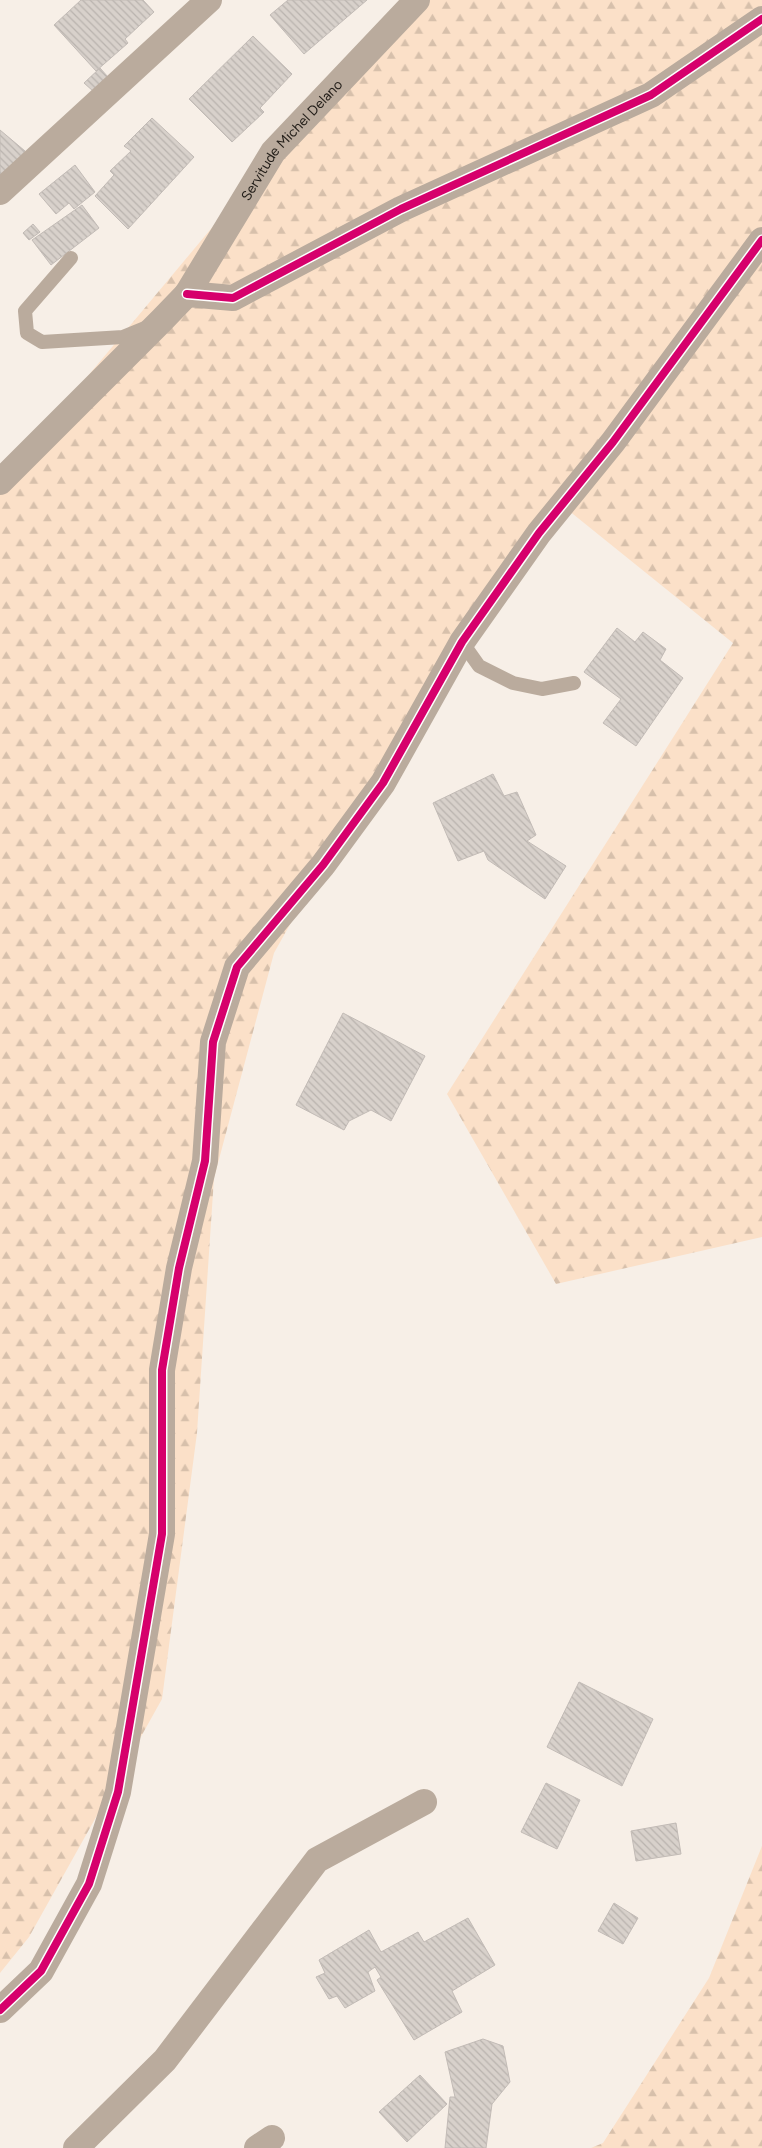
<svg xmlns="http://www.w3.org/2000/svg" width="762" height="2148" font-family="Figtree,sans-serif">
<style>
.forest{fill:url(#forest-firs)}
.building{fill:url(#building-back-hatch);stroke:#c2bbb6}
.lines{fill:none;stroke-linecap:round;stroke-linejoin:round}
.lane{stroke:#baab9d;stroke-width:14}
.street{stroke:#baab9d;stroke-width:26}
.cycleway-casing{stroke:#fefefe;stroke-width:11}
.cycleway{stroke:#d6006c;stroke-width:8}
.labels{text-anchor:middle;dominant-baseline:central;stroke-width:4;stroke-linejoin:round;paint-order:stroke}
.street-label{font-size:14px;fill:#25201b;stroke:#fefefe}
</style>
<defs>
<pattern id="forest-firs" width="22" height="20" patternUnits="userSpaceOnUse" patternTransform="scale(1.25)"><rect width="22" height="20" fill="#fbe0c8"/><path d="M5 1l3.5 6h-7zM16 11l3.5 6h-7z" fill="#d7c0ab"/></pattern>
<pattern id="building-back-hatch" width="6" height="6" patternUnits="userSpaceOnUse" patternTransform="scale(1.25)"><rect width="6" height="6" fill="#d8d1cb"/><path d="M-1 5l2 2M0 0l6 6M5-1l2 2" fill="none" stroke="#b9b3ae"/></pattern>
</defs>
<rect width="100%" height="100%" fill="#f7efe7"/>
<path class="forest" d="M407,0H762V1237L556,1284L447,1094L733,643L563,506L348,821L274,953L214,1178L197,1433L162,1699L29,1937L0,1973V481L389,16Z
M762,1846V2148H591L603,2143L709,1978Z"/>
<path class="building" d="M81,0H143L154,12L125,39L128,43L96,71L54,25Z
M288,0H367L304,54L270,15Z
M253,36L292,74L260,108L264,112L232,142L189,99Z
M100,68L108,77L93,91L84,83Z
M152,118L194,157L128,229L95,196L114,175L110,171L131,151L124,146Z
M0,130L25,151L0,182Z
M75,165L95,192L74,209L69,203L56,214L39,194Z
M82,205L99,228L51,265L32,240Z
M33,224L40,232L29,240L23,233Z
M617,628L635,642L643,632L666,649L660,660L683,678L636,746L603,723L621,699L584,672Z
M493,774L504,796L517,792L536,835L527,841L566,866L545,899L488,860L484,851L458,861L433,803Z
M343,1013L425,1056L391,1121L371,1110L349,1121L344,1130L296,1105Z
M579,1682L653,1719L622,1786L547,1747Z
M546,1783L580,1800L557,1849L521,1832Z
M676,1823L681,1854L636,1861L631,1831Z
M614,1903L638,1918L623,1944L598,1931Z
M468,1918L495,1965L452,1991L462,2012L414,2040L377,1980L381,1977L375,1967L368,1972L375,1991L345,2008L337,1996L329,1999L316,1977L325,1973L319,1960L369,1930L381,1952L418,1932L424,1942Z
M483,2039L503,2046L510,2082L492,2104L486,2148H445L450,2097H455L445,2052Z
M420,2075L447,2104L407,2142L379,2112Z"/>
<g class="lines">
<path class="lane" d="M71,258L25,311L27,333L42,342L123,337L145,328
M462,642L479,666L513,683L542,689L574,683"/>
<g class="street">
<path d="M0,192L209,0"/>
<path d="M187,294L233,298L401,209L651,95L762,19"/>
<path id="s1" d="M0,482L162,320L187,294L273,152L417,0"/>
<path d="M0,2010L41,1971L89,1884L118,1792L162,1534V1370L179,1268L205,1161L213,1042L237,967L323,865L383,783L462,642L539,533L613,442L762,240"/>
<path d="M76,2148L165,2060L317,1860L424,1802"/>
<path d="M257,2148L272,2138"/>
</g>
<defs>
<path id="cycleway" d="M187,294L233,298L401,209L651,95L762,19
M0,2010L41,1971L89,1884L118,1792L162,1534V1370L179,1268L205,1161L213,1042L237,967L323,865L383,783L462,642L539,533L613,442L762,240"/>
</defs>
<use href="#cycleway" class="cycleway-casing"/>
<use href="#cycleway" class="cycleway"/>
</g>
<g class="labels">
<g class="street-label">
<text stroke="none"><textPath href="#s1" startOffset="452">Servitude Michel Delano</textPath></text>
</g>
</g>
</svg>
